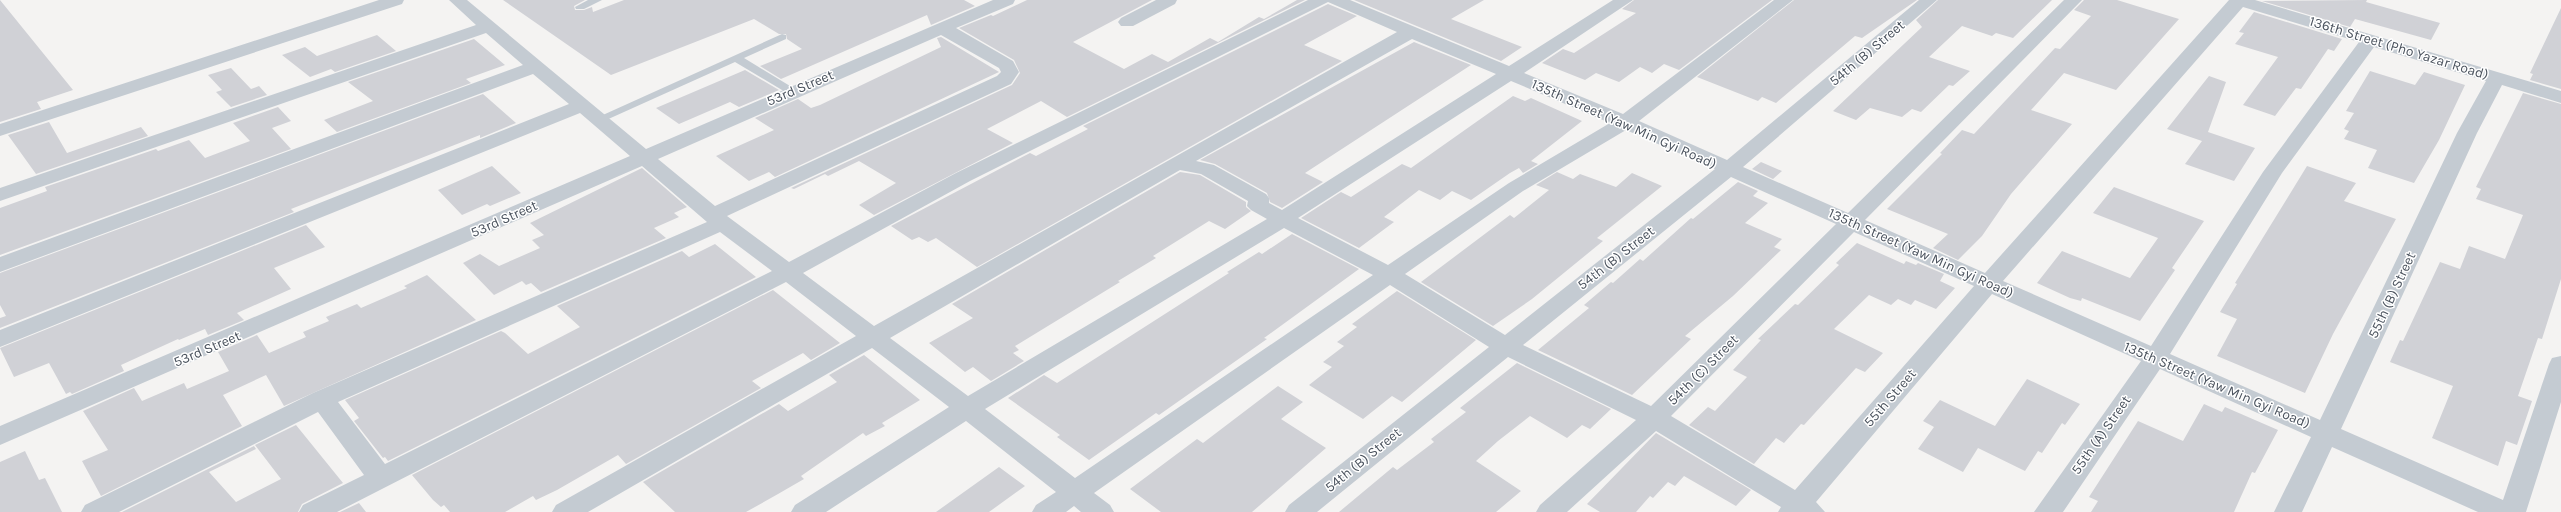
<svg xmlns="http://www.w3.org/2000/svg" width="2561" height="512" font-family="Karla,sans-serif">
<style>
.building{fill:#d0d1d6}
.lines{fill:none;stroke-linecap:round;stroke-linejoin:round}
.lane{fill:#c4cbd2;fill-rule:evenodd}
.street{fill:#c4cbd2;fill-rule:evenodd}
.labels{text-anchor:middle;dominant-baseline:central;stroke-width:3;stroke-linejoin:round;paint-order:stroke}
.street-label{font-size:14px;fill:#4b535e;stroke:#fff}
</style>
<rect width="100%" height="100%" fill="#f4f3f2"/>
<path class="building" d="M0,0L73,90L37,102L41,109L0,122Z
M503,0H585L574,6L575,10H584L592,7L593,12L624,0H964L975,6L931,25L927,15L781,79L760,66L802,49L787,39L786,34H779L754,19L611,75Z
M1027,0H1152L1073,42L1124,69L1152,54L1168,62L1210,38L1218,42L1259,17L1264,19L1297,0H1305L1067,117L1041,101L987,129L1013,143L874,215L859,205L896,183L859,161L828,176L825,174L794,189L791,188L1012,85L1020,73L1014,60L959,28L991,15L993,16Z
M1354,0H1484L1451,19L1522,47L1501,61Z
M1634,0H1772L1679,70L1664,64L1652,73L1640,67L1619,82L1596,73L1585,80L1542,63L1563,49L1574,53L1636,13L1622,9Z
M1794,0H1917L1862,38L1855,36L1776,103L1762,97L1758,101L1697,77Z
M1938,0H2052L2013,38L1996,33L1992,36L1962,26L1929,57L1970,71L1953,86L1949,85L1921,112L1912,109L1902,117L1870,108L1856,120L1833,111L1922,27L1916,20Z
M2084,0H2117L2179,19L2116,90L2064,73L2031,110L2072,124L2011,194L1982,236L1958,260L1933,248L1948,234L1887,209L1942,154L1940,153L1962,130L1974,134L2055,48L2060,49L2091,16L2074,10Z
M2367,0L2366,2L2440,23L2431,40L2355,19L2350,27L2262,1Z
M1328,4L1357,16L1304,45L1342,61L977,267L936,238L928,242L919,237L912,240L891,226L1030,153L1036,156L1088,129L1083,126Z
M2561,8V89L2530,80L2533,74L2530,73Z
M2254,12L2342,39L2334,51L2328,49L2301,89L2296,88L2275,116L2243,105L2278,57L2235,44L2244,33L2239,32Z
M377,35L396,51L335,72L331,69L310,77L282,55L305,47L317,56Z
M941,37L999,72L775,177L769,172L749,181L716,156L774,130L755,118L798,99L811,108L820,105L941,47L937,38Z
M474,39L505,65L466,79L471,83L337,132L324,120L373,101L348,82Z
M1414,42L1471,65L1305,173L1323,182L1282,208L1270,202L1267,193L1215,164L1200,160Z
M231,68L251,89L259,86L267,95L231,107L216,92L222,90L208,75Z
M745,70L779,90L739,107L730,102L679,124L656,108Z
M2370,71L2415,85L2424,72L2465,85L2439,140L2414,183L2368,168L2377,150L2344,139L2349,131L2344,129L2354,113L2346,111Z
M2209,76L2226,82L2208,132L2255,148L2234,181L2185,164L2202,141L2167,129Z
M2523,93L2561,104V279L2542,339L2538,338L2518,396L2532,401L2517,445L2506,441L2498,466L2432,438L2453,386L2390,362L2400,340L2403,341L2440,262L2460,269L2469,246L2505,259L2523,215L2476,199L2481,189L2476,187Z
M483,94L516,123L480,138V135L291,209L294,212L0,328V318L6,316L0,305V273Z
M1513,96L1525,101L1531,98L1582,121L1531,161L1538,164L1523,173L1519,168L1510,173L1471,200L1452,191L1440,200L1419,190L1384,217L1394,222L1359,248L1301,218L1341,192L1351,197L1402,164L1411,168Z
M278,107L291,121L272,128L291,149L0,255V208L47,191L45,187L156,149L158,151L189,140L205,158L250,141L233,123Z
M49,122L67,153L141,127L148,136L36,174L8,135Z
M1761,162L1782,171L1773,179L1752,169Z
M492,166L521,193L490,206L487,204L462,215L438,190Z
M2307,166L2356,183L2344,201L2396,219L2333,334L2305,393L2217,356L2237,319L2220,312L2237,284L2235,283Z
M642,168L687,207L674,213L679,217L654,228L666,238L541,292L531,283L526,285L522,281L494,295L463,263L480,254L499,266L540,248L532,240L544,235L530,223Z
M1180,172L1200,175L1246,202V207L1251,211L1225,229L1209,221L1153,256L1156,258L1118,281L1120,282L1015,346L1019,350L1013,353L1024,361L991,381L973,367L965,372L929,343L973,318L952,304Z
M1557,172L1573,179L1580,174L1616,187L1632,173L1662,186L1597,238L1603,241L1532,299L1493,326L1421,282L1510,215L1514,218L1549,190L1536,185Z
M1738,182L1758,191L1753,196L1768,203L1745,223L1782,239L1774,247L1781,250L1733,296L1685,336L1691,339L1632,395L1538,350L1589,308L1584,305L1611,282L1613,283L1640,259L1643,261L1691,218L1693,219Z
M2114,187L2204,221L2172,268L2175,270L2140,321L2082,298L2081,301L2070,298L2037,283L2062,251L2130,278L2158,238L2093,213Z
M306,225L325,247L274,268L291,289L237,313L244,320L208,335L205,329L179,340L178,339L121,365L124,371L72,394L70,392L66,394L49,363L14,377L0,348Z
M1292,234L1359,269L1264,338L1267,339L1159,415L1156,413L1089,460L1057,437L1060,435L1008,398L1044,375L1057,383L1229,273L1227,272L1259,252L1262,254Z
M1857,243L1904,264L1906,261L1916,265L1918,263L1944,274L1940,281L1955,288L1936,309L1915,300L1911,305L1898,299L1891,305L1869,295L1834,329L1883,353L1865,372L1856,368L1804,425L1801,424L1784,443L1776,438L1754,464L1689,425L1708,407L1715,411L1747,377L1733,370L1761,340L1758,339L1795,304L1798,305L1839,265L1836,263Z
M715,244L756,277L388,461L385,457L383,458L354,421L359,418L345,400L501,331L505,333L528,354L580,327L557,306L682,251L689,257Z
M427,275L476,320L284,406L266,375L223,395L242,426L101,496L82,461L108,450L83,411L134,388L142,401L184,383L187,389L229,371L218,352L257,335L269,353L306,337L303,332L329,321L326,317L357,304L361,308L407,288L404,286Z
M773,290L840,343L811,360L803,353L752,381L761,388L626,464L618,455L557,490L536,500L533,496L505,512H450L444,505L441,507L433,500L412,475Z
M1397,291L1476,340L1402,402L1392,396L1363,419L1309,385L1332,367L1323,362L1344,346L1337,342L1357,327L1352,324Z
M864,355L920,400L882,423L885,426L866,436L863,433L801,476L804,479L778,494L746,512H675L643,482L779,404L788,411L837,382L829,375Z
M1517,363L1611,409L1590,429L1582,425L1567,438L1530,416L1498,441L1476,461L1521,491L1496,512H1339L1393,467L1397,470L1434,442L1431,439L1466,412L1460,408Z
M2027,379L2080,404L2065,425L2062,423L2042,453L2038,451L2025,471L1978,448L1963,472L1918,449L1934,427L1923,421L1940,400L1995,426Z
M1278,386L1303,402L1281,419L1326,448L1252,512H1161L1130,489L1197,439L1203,443Z
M2204,404L2222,412L2225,407L2278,430L2255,473L2252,472L2234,512H2091L2098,501L2089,497L2138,421L2183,441Z
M296,425L343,483L302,504L298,512H122L254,446L256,449L209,472L236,502L281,479L255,445Z
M1656,433L1751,490L1736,506L1684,476L1675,486L1668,482L1653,498L1650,496L1636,512H1600L1587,504Z
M25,451L39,480L45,478L62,512H0V462Z
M999,467L1025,486L989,512H936Z
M359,503L366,512H340Z"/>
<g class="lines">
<path class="lane" d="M588,0H602L584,9H576L575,7Z
M782,34L786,35V39L744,58L795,89V93H787L735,62L604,121H596L594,119Z"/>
<path class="street" d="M379,0H404L402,4L0,136V124Z
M449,0H467L646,149L993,0H1015L1013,4L956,28L1013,61L1019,72L1011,84L727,216L789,262L956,173L1308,0H1350L1509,66L1613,0H1633L1524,73L1623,114L1774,0H1793L1639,121L1727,160L1919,0H1937L1743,167L1848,213L2064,0H2082L1865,220L1985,273L2229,0H2255L2561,91V103L2502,85L2477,133L2341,429L2503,500L2549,364L2552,358L2561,356V402L2526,512H2478L2332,447L2302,512H2274L2311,437L2160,369L2063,512H2034L2141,361L1992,294L1816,502L1825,512H1778L1781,507L1656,431L1567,512H1536L1540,505L1636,420L1508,357L1317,512H1285L1289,505L1489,347L1390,285L1094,493L1110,505L1114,512H1081L1074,506L1066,512H1032L1036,505L1056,492L966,421L826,512H791L795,505L949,407L872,348L588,512H552L556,505L856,336L786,282L337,512H299L303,505L364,475L318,412L119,512H81L85,505L313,393L707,222L642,166L0,445V426L630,156L580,113L0,347V330L569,104L533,74L0,272V257L523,65L486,33L0,201V188L476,25ZM1328,2L1397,32L874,326L803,273L970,181ZM2243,7L2359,42L2263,172L2151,346L2003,281ZM941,35L999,68L1001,72L997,76L715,206L658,159ZM1412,39L1496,74L1282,210L1269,203V198L1266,194L1214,165L1196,161ZM2374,47L2486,81L2457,133L2320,420L2170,354L2282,173ZM1511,81L1610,123L1509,183L1388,265L1298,218ZM1626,130L1715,169L1505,335L1405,274L1523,191ZM1180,170L1201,174L1248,201L1247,206L1251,210L1267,219L968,396L890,338ZM1731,177L1836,224L1651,406L1523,345ZM1284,228L1373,275L1075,478L985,409ZM720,232L772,271L385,464L338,402ZM1854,232L1974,286L1795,490L1671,416Z
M1156,0H1177L1175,4L1133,26H1121L1118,22L1121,18Z"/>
</g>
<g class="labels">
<g class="street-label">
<text transform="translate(2399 48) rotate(17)">136th Street (Pho Yazar Road)</text>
<text transform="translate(1867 53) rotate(-40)">54th (B) Street</text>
<text transform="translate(800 88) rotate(-23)">53rd Street</text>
<text transform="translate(1624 124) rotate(24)">135th Street (Yaw Min Gyi Road)</text>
<text transform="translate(504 219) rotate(-24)">53rd Street</text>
<text transform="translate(1921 253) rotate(24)">135th Street (Yaw Min Gyi Road)</text>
<text transform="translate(1616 258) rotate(-38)">54th (B) Street</text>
<text transform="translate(2392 295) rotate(-65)">55th (B) Street</text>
<text transform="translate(207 349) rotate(-23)">53rd Street</text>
<text transform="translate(1703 370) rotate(-45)">54th (C) Street</text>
<text transform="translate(2217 385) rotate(23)">135th Street (Yaw Min Gyi Road)</text>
<text transform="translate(1890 398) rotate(-49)">55th Street</text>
<text transform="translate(2101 435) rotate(-55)">55th (A) Street</text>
<text transform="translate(1363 460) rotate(-39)">54th (B) Street</text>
</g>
</g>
</svg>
